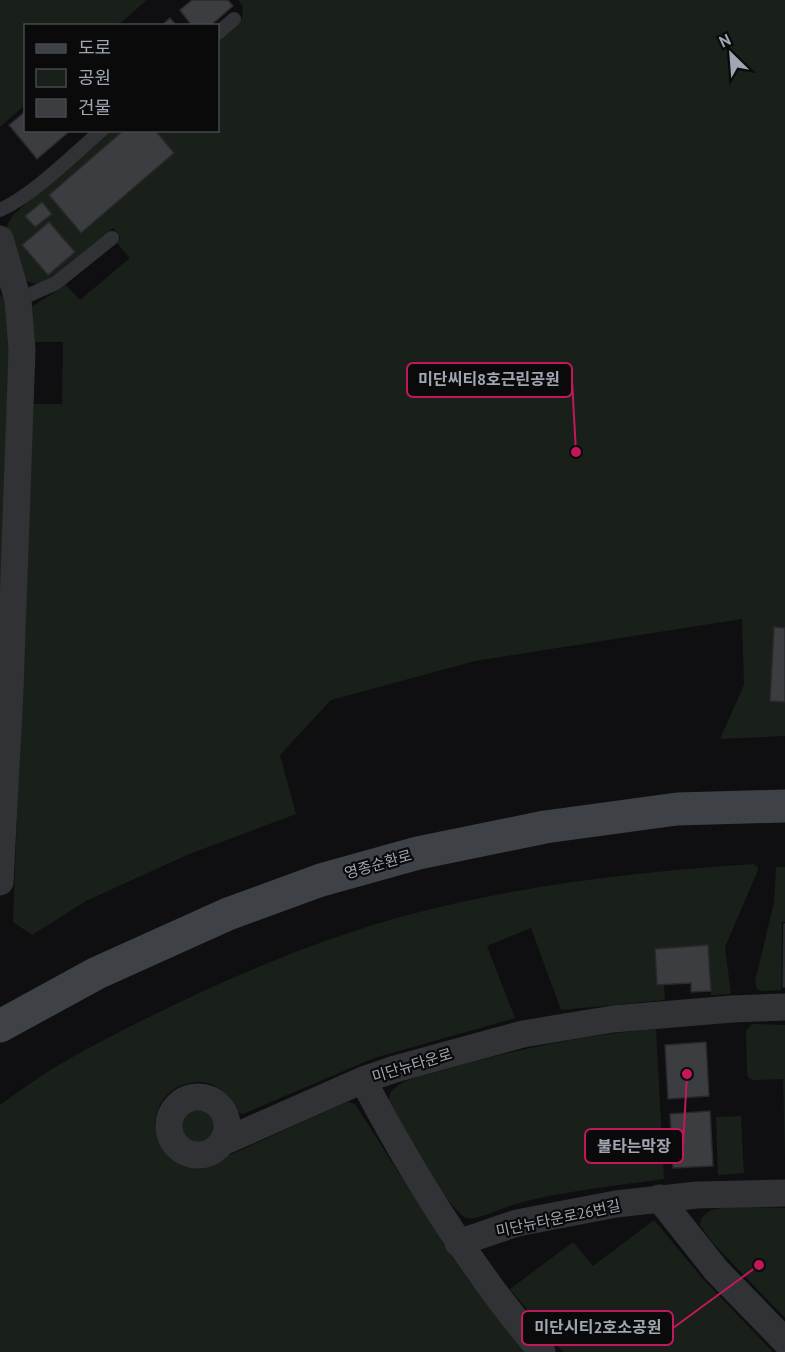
<svg xmlns="http://www.w3.org/2000/svg" width="785" height="1352" font-family="'PT Sans','Noto Sans KR',sans-serif">
<style>
.green{fill:#192019}
.building{fill:#3b3d41;stroke:#29292d;stroke-width:1.5}
.lines{fill:none;stroke-linecap:round;stroke-linejoin:round}
.lane{stroke:#303236;stroke-width:14}
.street{stroke:#303236;stroke-width:27}
.secondary{stroke:#3e4146;stroke-width:33}
.labels{text-anchor:middle;dominant-baseline:central;stroke-width:4.5;stroke-linejoin:round;paint-order:stroke}
.street-label{font-size:15px;fill:#9fa7b3;stroke:#0a0a0b}
.leader{fill:none;stroke:#c2185b;stroke-width:2}
.callout-dot{fill:#c2185b;stroke:#0a0a0b;stroke-width:2}
.callout{fill:#0a0a0b;stroke:#c2185b;stroke-width:2}
.callout-label{font-size:16px;text-anchor:middle;font-weight:bold;fill:#9fa7b3}
</style>
<rect width="100%" height="100%" fill="#0f0f11"/>
<path class="green" d="M0,0H147L118,25L26,26L25,105L0,127Z
M238,0H785V736L720,739L744,685L742,619L475,661L331,700L280,755L296,814L187,855L86,901L32,935L13,922L32,416L33,404H62L63,342H34L31,307L66,285L80,300L130,258L116,242L121,238L113,228C98,242 58,281 39,284C35,284 29,282 25,280L7,225L14,214L110,131L218,130V39L242,18L243,6Z
M0,294L8,305L11,326L0,664Z
M753,864L758,867V870L725,947L731,994L711,995L708,946L655,949L657,985H664L665,1000L561,1010L531,928L487,946L515,1018L374,1058L243,1114L237,1112C230,1104 227,1093 217,1087C209,1082 199,1081 190,1083C138,1092 143,1178 219,1160L342,1104L349,1102L355,1104L445,1246L469,1281L526,1352H0V1105C17,1093 34,1080 52,1069C100,1040 151,1016 201,992C267,962 334,935 404,916C518,885 636,872 753,864Z
M776,867H785V922H782L781,990L761,991L757,989L755,981L774,903Z
M752,1024L785,1025V1160L783,1079L753,1080L749,1078L747,1074L746,1031Z
M656,1029L664,1179C614,1186 563,1191 515,1204C504,1207 476,1221 467,1218C448,1212 401,1122 389,1101C389,1096 390,1092 394,1089C405,1078 426,1075 441,1071C511,1050 583,1035 656,1029Z
M179 1126a19 19 0 1 1 38 0a19 19 0 1 1-38 0Z
M741,1116L744,1173L718,1175L716,1117Z
M749,1207L785,1208V1318L712,1242L700,1225C701,1204 733,1208 749,1207Z
M654,1220L703,1279L773,1352H563L510,1289L573,1242L593,1266Z"/>
<path class="building" d="M192,0H228L233,6L210,26H192L180,10Z
M170,18L177,26H161Z
M26,111V130H71L37,159L9,125Z
M124,130H155L174,153L81,233L49,195Z
M42,202L52,214L35,227L25,216Z
M49,222L75,252L48,275L22,245Z
M774,627L785,628V702L770,701Z
M784,924H785V987H783Z
M708,945L711,991L691,992V983L657,985L655,949Z
M706,1042L709,1096L668,1099L665,1045Z
M710,1111L713,1166L673,1168L670,1114Z"/>
<g class="lines">
<path class="lane" d="M218,33L234,19
M0,210C33,195 73,155 102,130
M18,300L56,283L112,238"/>
<path class="street" d="M0,239L18,300L22,350L10,690L0,882
M363,1080C414,1177 471,1269 542,1352
M169 1126a29 29 0 1 1 58 0a29 29 0 1 1-58 0Z
M223,1142L363,1080L395,1069L523,1034L613,1019L732,1009L785,1007
M659,1198L716,1270L785,1341
M458,1243L517,1223L616,1204L697,1195L785,1193"/>
<path class="secondary" d="M0,1026L97,973L228,914L321,880L418,853L545,827L677,809L785,806"/>
</g>
<g class="labels">
<g class="street-label">
<text transform="translate(378 864) rotate(-16)">영종순환로</text>
<text transform="translate(412 1065) rotate(-17)">미단뉴타운로</text>
<text transform="translate(558 1218) rotate(-12)">미단뉴타운로26번길</text>
</g>
</g>
<path class="leader" d="M576 452L572 380M687 1074L683 1146M759 1265L673 1328"/>
<g class="callout-dot">
<circle cx="576" cy="452" r="6"/>
<circle cx="687" cy="1074" r="6"/>
<circle cx="759" cy="1265" r="6"/>
</g>
<g class="callout">
<rect x="407" y="363" width="165" height="34" rx="6"/>
<rect x="585" y="1129" width="98" height="34" rx="6"/>
<rect x="522" y="1311" width="151" height="34" rx="6"/>
</g>
<g class="callout-label">
<text x="489" y="385">미단씨티8호근린공원</text>
<text x="634" y="1152">불타는막장</text>
<text x="598" y="1333">미단시티2호소공원</text>
</g>
<rect x="24" y="24" width="195" height="108" fill="#0a0a0b" stroke="#46494e" stroke-width="1.5"/>
<rect x="36" y="44" width="30" height="9" fill="#3e4146" stroke="#46494e" stroke-width="1.5"/>
<text x="78" y="54" font-size="18" fill="#9fa7b3">도로</text>
<rect x="36" y="69" width="30" height="18" fill="#192019" stroke="#46494e" stroke-width="1.5"/>
<text x="78" y="84" font-size="18" fill="#9fa7b3">공원</text>
<rect x="36" y="99" width="30" height="18" fill="#3b3d41" stroke="#46494e" stroke-width="1.5"/>
<text x="78" y="114" font-size="18" fill="#9fa7b3">건물</text>
<g transform="translate(731 54) rotate(335)" stroke="#0a0a0b" stroke-width="4.5" paint-order="stroke">
<path d="M0-4.5L10 22L0 15L-10 22Z" fill="#9fa7b3"/>
<text y="-9" font-size="16" font-weight="bold" text-anchor="middle" fill="#9fa7b3">N</text>
</g>
</svg>
